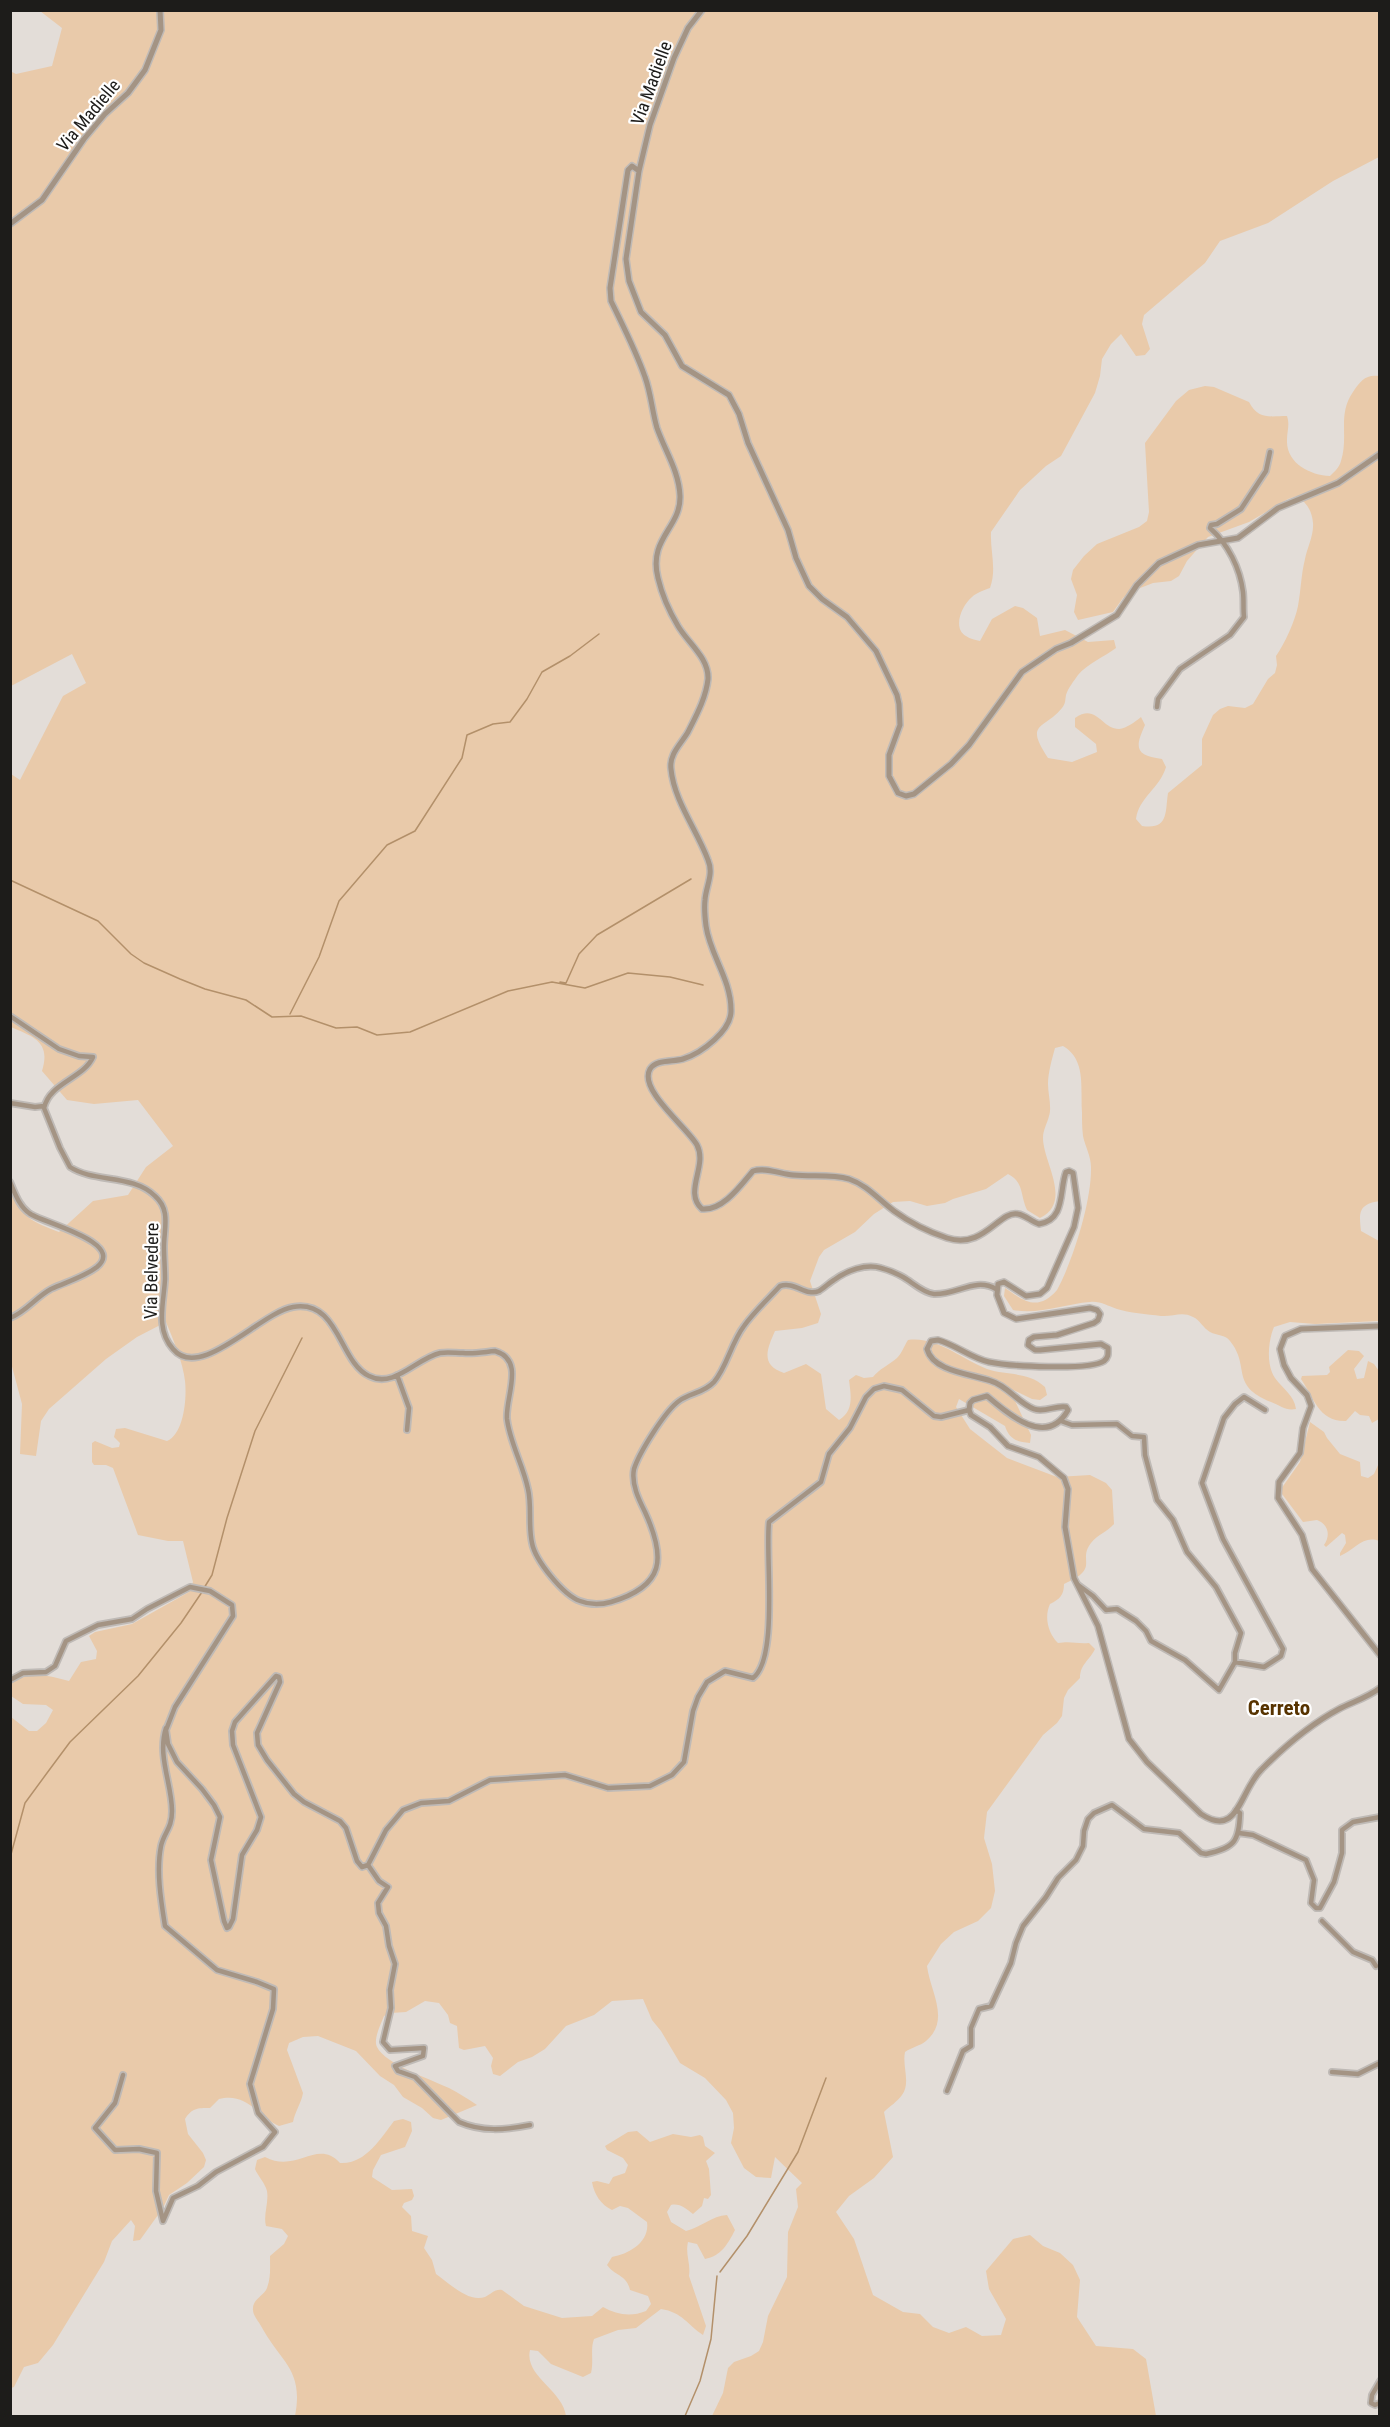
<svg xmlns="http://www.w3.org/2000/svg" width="1390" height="2427" font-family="'Roboto Condensed',sans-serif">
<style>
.green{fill:#e9caaa}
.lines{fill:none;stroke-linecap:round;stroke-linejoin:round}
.stream{stroke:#b3906a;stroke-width:1.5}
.minor-casing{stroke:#bfbab6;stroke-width:8}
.tertiary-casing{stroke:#bfbab6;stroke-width:8}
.minor{stroke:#a49484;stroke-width:4.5}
.tertiary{stroke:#a49484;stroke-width:5}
.labels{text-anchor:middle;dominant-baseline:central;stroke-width:4.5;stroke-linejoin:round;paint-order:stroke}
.street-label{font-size:18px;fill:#1d1c1a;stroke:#fff}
.quarter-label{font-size:21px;font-weight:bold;fill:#573300;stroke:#fff}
</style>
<rect width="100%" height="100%" fill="#e3ddd8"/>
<path class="green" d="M40,11H1379V157L1333,181L1268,223L1220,241L1205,263L1144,315L1142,324L1150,349L1145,355L1136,356L1121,334L1111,344L1102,359L1100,376L1095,393L1061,456L1046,466L1020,490L991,532C990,551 997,569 990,588C984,590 976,593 972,597C962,605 952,628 966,636C970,639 976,640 980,641L992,619L1015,606L1023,608L1037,618L1040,636L1065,630L1088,642L1114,640L1116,648C1104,657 1087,664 1078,675C1074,681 1068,688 1066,695C1065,700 1066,703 1062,708C1044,730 1024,722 1048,758L1072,762L1097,752L1096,744L1075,727V718C1097,703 1101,729 1119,729C1127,728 1135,722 1141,717L1145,725C1134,749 1136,755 1162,759L1166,767C1160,788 1139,797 1136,819L1142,826C1169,830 1165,812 1168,793L1202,765V739L1213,715L1220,709L1228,706L1245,708L1253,704L1268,679L1275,673L1277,665L1276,656C1285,643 1295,621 1298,606C1301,590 1301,575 1305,559C1307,548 1314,535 1313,523C1312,511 1307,503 1297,496L1288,499L1249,522L1208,537L1187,561L1179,576L1171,581L1153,583L1130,592L1123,598L1113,612L1078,620L1074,612L1077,595L1071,579L1073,570L1084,556L1097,544L1139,527L1147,521L1149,512L1145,443L1176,401L1189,390L1205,386L1214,387L1249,402C1258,420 1270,416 1287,416C1290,425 1287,431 1287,440C1286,463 1310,475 1330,476C1335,471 1339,468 1341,461C1349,436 1337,415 1353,392C1360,381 1366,374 1379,376L1380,1201C1358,1204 1359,1213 1361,1231L1379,1241V1321L1315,1324L1290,1322L1274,1327C1268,1341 1266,1365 1275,1378C1283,1389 1294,1395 1296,1409C1286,1411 1281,1406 1271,1402C1229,1385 1251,1367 1230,1341C1225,1334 1217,1336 1210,1332C1203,1328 1200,1320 1193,1317C1182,1311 1173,1317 1161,1316C1147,1314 1129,1313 1117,1309C1107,1306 1101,1301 1090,1302C1064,1304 1039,1315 1013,1310L1004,1296L1005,1288C1024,1301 1038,1312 1057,1290C1073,1261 1092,1200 1091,1167C1091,1156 1085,1146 1083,1136C1082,1128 1082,1120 1082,1113C1080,1089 1087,1060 1063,1046L1055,1048C1052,1059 1048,1073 1048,1084C1048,1094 1052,1107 1049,1116C1047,1124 1043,1130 1043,1138C1043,1162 1073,1202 1040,1218L1027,1210C1020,1195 1024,1182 1008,1174L986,1189L953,1199L945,1203L927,1206L910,1201L893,1202L874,1214L855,1232L824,1250L819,1257L810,1281L821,1314L818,1323L802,1328L775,1331C767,1349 760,1365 784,1373L806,1364L821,1374L826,1409L839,1420C854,1411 851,1396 849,1380L856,1375L864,1378L873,1377C879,1369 889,1365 897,1358C902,1353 904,1346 908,1340C937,1336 961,1359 987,1369C1008,1376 1028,1371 1045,1387L1047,1395L1040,1400L1032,1399L1009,1388L1031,1435L1030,1443C1017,1442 1009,1439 1005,1426L959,1399L956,1407L970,1429L1007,1458L1057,1477L1090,1475L1106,1483L1112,1490L1114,1524C1107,1532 1097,1535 1091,1543C1077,1561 1101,1568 1064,1584C1064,1595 1060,1599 1050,1604C1044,1617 1048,1633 1058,1643C1072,1641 1076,1644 1089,1643L1095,1649C1090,1660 1080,1664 1080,1678L1068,1690L1064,1698L1062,1716L1057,1723L1043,1735L987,1812L984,1838L992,1864L995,1891L991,1908L978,1921L954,1932L941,1944L927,1966C930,1991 951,2020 926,2041C920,2046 912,2047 905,2052C902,2066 911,2083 902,2095C897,2102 890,2106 884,2112L893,2157L874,2178L849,2196L836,2212L854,2239L873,2295L903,2312L920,2314L933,2327L949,2333L966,2327L982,2336L1001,2335L1006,2319L989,2289L986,2271L1013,2239L1030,2235L1043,2246L1060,2253L1073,2265L1080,2280L1077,2317L1096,2346L1133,2349L1146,2359L1156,2416H712L723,2393L728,2368L734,2362L751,2356L759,2351L763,2342L768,2316L787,2277L788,2232L798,2207L796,2189L802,2183L775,2157L771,2178L756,2177L744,2168L731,2143L734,2128L733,2113L726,2100L705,2078L680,2063L661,2031L652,2020L643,1999L612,2001L594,2015L566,2026L545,2049L532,2057L518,2062L500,2076L493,2074L491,2066L493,2058L485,2046L464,2050L459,2048L457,2026L450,2023L448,2015L439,2003L425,2001L406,2012L391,2013L384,2016C381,2024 373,2039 377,2047C385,2064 432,2080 449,2088C459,2093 468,2099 477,2105L441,2120L433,2118L422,2108L403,2097L394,2085L380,2076L356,2051L318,2036L303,2037L289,2043L287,2050L303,2093C301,2104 295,2111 293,2122L279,2126C258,2116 247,2092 219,2099L210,2108C197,2108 192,2108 185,2119L188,2134L203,2153L206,2160L204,2167L187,2183L169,2195L163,2208L140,2240L133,2241L135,2226L131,2220L112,2241L104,2262L53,2345L38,2363L24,2367L14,2387L11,2388V1717L29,1731H37L46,1723L53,1710L46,1705L23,1704L11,1696V1684C28,1670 50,1676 69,1681L81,1662L96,1659L97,1651L89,1636L95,1632L132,1624L189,1592L193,1582L183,1541H168L138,1535L113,1468L106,1465H94L92,1462V1443L95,1441L112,1448L119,1447L120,1443L114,1437L116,1429L125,1428L167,1441C184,1434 187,1398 185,1381C183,1362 173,1339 166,1322L137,1337L106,1359L49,1409L41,1421L36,1456L20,1454L22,1404L10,1359V1191C22,1218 33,1222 59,1232L93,1201L128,1195L146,1167L173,1146L138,1100L94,1104L67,1100L42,1071C51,1042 34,1037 11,1027V774L20,780L63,696L86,683L72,654L11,686L10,71L16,74L52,66L62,28Z
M1348,1350L1359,1351L1364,1356L1354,1369L1357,1379L1364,1378L1368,1361L1374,1364L1379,1371V1419L1372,1423L1369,1416L1360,1415L1355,1411L1346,1421C1319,1422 1314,1398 1301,1379L1302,1376L1327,1375L1330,1372L1329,1367Z
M1310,1422L1324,1432L1327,1438L1340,1454L1360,1462L1361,1476L1368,1478L1374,1474L1379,1463V1541C1363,1535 1355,1550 1340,1556V1553L1346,1543L1345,1535L1342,1533L1326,1547L1324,1545C1331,1535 1328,1524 1317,1520L1303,1522L1282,1494L1281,1489L1300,1462Z
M403,2119L411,2122L412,2131L405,2147L381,2155L373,2170L372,2177L392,2190L412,2189L414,2196L412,2200L404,2203L402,2207L411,2216L412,2231L428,2236L424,2248L432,2260L436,2274C448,2282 468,2303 485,2297C492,2294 494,2289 502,2290L524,2306L562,2318L592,2316L603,2307C617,2315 631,2317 646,2311L651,2304L648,2296L630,2290C627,2275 615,2276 607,2265L612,2257C629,2254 650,2242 647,2222L628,2208L620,2206L612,2210C601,2205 594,2194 592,2182L597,2181L609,2184L613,2177L625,2173L628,2165L623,2158L607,2150L605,2146L628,2132L637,2131L650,2142L673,2134L691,2137L700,2135L703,2137L705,2146L715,2153L706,2161L709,2169L711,2195L708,2199L704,2198L702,2206L693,2214C686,2209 680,2203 671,2205L667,2212L671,2222L686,2231C701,2227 712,2216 727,2215L735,2230C728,2244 721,2256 705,2259L697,2244L688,2242C685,2254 691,2264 689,2276L706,2326L703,2335C688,2325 682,2312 661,2309L636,2328L618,2330L594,2339C590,2350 594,2361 591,2373L583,2377L551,2364L538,2351L530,2350C524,2376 563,2390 566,2416H295C304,2369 281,2363 261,2326C258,2321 253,2315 253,2310C252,2299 264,2296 267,2288C271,2277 270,2268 270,2256L284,2244L288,2236L282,2229L266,2226C263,2215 269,2203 267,2191C265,2183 258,2176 255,2169L257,2160L265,2157C297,2174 317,2138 340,2163C365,2165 381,2138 394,2121Z"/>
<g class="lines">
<path class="stream" d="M10,880L98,921L131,954L144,963L180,979L205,989L246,1000L272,1017L301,1016L336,1028L357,1027L377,1035L410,1032L508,991L552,982L585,988L628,973L670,977L703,985
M560,982L566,983L579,954L597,935L691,879
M290,1014L319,957L339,901L387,845L415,831L462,758L467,735L493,724L510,722L527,699L542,672L570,656L599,634
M204,1588L212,1575L227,1518L255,1431L302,1338
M10,1858L25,1803L47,1773L70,1742L138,1676L181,1623L202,1592
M720,2272L747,2236L798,2152L826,2078
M685,2416L700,2381L711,2339L717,2276"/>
<defs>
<path id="minor" d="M1157,707L1158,699L1180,669L1230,635L1244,617C1243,609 1244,601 1243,592C1240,568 1228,544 1210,528L1211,525L1217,524L1241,509L1266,471L1270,452
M10,1016L59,1049L79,1056L93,1057C84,1078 49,1083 44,1108L60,1148L70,1167C94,1183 133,1174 155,1196C171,1210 164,1228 164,1247C164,1258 165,1268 165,1279C164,1302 155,1329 173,1349C200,1382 261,1312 293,1307C339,1299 339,1362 369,1376C394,1389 417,1358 440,1353C447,1352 456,1353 463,1353C474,1354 484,1352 495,1351C526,1360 505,1397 507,1419C510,1443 523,1465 528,1489C532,1506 528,1525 532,1543C535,1560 563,1595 580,1601C590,1605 600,1605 611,1602C665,1586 666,1558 645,1512C639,1500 631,1484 634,1469C639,1453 665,1411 679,1401C690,1393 704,1393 714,1382C727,1367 731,1343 744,1326C754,1312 768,1299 780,1286C795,1281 806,1297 819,1291C824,1288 829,1283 834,1280C846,1271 866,1263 881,1268C888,1270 896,1273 903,1277C912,1282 923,1293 934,1294C957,1295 975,1277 996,1289
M10,1103L35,1107L44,1106
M10,1182C15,1193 19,1206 29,1213C39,1222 127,1242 97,1267C84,1277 66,1282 51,1289C36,1297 26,1312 10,1318
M397,1375L409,1408L407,1430
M1061,1421L1072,1425L1117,1424L1132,1436L1144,1437L1145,1455L1157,1500L1173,1520L1187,1552L1216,1587L1241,1633L1235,1653V1662
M1078,1585L1093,1596L1106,1610L1117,1609L1136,1621L1146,1631L1151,1641L1185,1660L1219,1690L1235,1662L1264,1667L1281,1656L1283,1649L1223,1539L1202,1483L1224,1418L1235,1404L1244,1397L1265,1410
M10,1680L23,1673L46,1672L55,1666L66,1641L98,1625L132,1619L147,1609L190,1587L210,1591L232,1605L233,1616L175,1707L166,1730L168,1744L177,1762L202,1789L214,1805L220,1817L211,1860L224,1921L227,1928L229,1927L233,1919L242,1855L257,1830L261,1817L233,1745L232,1731L235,1722L276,1676L279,1677L280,1682L257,1733L258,1745L267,1760L294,1794L304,1802L340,1821L346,1828L357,1861L362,1867L368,1865L386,1830L403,1810L421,1803L449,1801L490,1780L565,1775L608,1788L650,1786L672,1775L684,1762L693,1711L698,1697L707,1682L725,1671L753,1678C779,1658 765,1555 769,1522L821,1482L829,1454L850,1428L866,1397L874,1389L884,1386L902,1390L934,1416L941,1417L969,1410
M1239,1833L1253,1835L1306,1860L1314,1880L1311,1903L1316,1908H1320L1334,1882L1342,1853V1830L1353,1822L1380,1817
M368,1865L379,1881L388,1887L378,1903L379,1913L386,1926L389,1946L395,1964L390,1990L391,2008L383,2042L390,2050L424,2048L423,2056L395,2066L398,2071L415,2077L459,2122C482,2132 505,2130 530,2125
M1322,1921L1353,1952L1372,1960L1376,1966
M1332,2072L1358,2074L1380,2063
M123,2075L115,2103L95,2128L115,2150L139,2149L157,2153L156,2191L163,2221L173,2198L198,2186L216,2172L263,2147L275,2132L258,2113L250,2084L273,2009L274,1989L257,1982L217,1970L165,1926C161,1901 156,1871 161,1846C164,1832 172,1829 172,1811C172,1784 157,1756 166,1728
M947,2091L963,2051L971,2046V2028L979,2009L991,2006L1011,1963L1016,1943L1023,1926L1046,1897L1058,1878L1076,1860L1083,1846L1084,1831L1088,1819L1094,1813L1112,1805L1144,1829L1179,1833L1201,1853L1206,1854C1235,1848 1239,1841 1240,1813L1236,1810
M1380,2381L1372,2395L1371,2403L1375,2405L1380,2403"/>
<path id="tertiary" d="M702,10L688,28L674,58L650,125L639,171L626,259L629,281L641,312L665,335L682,366L729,395L739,414L748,443L788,530L796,558L809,586L822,599L847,617L876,651L897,695L899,704L900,725L889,755V776L898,793L906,796L914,794L951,764L969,745L1022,672L1056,649L1071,643L1117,615L1137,585L1159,563L1198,545L1238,538L1278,508L1338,483L1380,454
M639,171L632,166L628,170L610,288L611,301C623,326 636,351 645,377C651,393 652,411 657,428C665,451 679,471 680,496C681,528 648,538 658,578C662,595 669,611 678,626C688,643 709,658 708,679C706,698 696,716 688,732C681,744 669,754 671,769C674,801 697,830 708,860C714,874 706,886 705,900C704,908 705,918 706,926C710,955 731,979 731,1010C732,1030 702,1053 683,1059C673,1062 656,1059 650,1069C638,1090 688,1128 697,1145C708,1166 683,1192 702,1209C723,1211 741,1185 753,1171C765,1167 781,1174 793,1175C812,1177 831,1174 849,1179C867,1185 879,1200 894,1211C909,1222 929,1232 947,1238C984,1250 999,1210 1018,1214C1025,1215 1032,1222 1039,1224C1066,1220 1059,1190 1066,1172L1069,1171L1073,1173L1078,1208L1074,1227L1047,1288L1040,1294L1026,1296L1004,1282L998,1284L997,1295L1004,1313L1016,1319L1090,1308L1097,1310L1100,1314L1098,1320L1094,1323L1057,1335L1034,1337L1029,1340L1028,1345L1035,1350H1040L1101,1344L1108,1348C1108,1353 1109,1357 1104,1361C1089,1371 1008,1366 989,1362C971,1358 956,1345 938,1340L931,1341L927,1349C933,1372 972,1374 991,1381C1008,1386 1018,1403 1034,1409C1044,1413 1056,1405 1066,1407L1068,1410C1047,1448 1009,1415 987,1396L973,1400L970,1403L969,1410L971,1415L990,1427L1008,1446L1039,1457L1064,1478L1068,1489L1065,1527L1074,1578L1098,1626L1129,1739L1147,1762L1201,1814C1239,1839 1239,1791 1262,1769C1284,1747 1311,1724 1339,1709C1352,1702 1367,1698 1380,1688
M10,224L42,200L84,139L105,114L128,93L145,70L161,30L160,10
M1380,1326L1301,1329L1285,1336L1280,1349L1284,1365L1291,1378L1307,1395L1311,1406L1303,1428L1300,1453L1279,1482L1278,1498L1302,1535L1312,1569L1380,1655"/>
</defs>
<use href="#minor" class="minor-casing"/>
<use href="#tertiary" class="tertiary-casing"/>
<use href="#minor" class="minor"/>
<use href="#tertiary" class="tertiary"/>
</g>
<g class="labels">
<g class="street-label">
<text transform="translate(651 83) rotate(-70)">Via Madielle</text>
<text transform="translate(88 115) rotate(-50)">Via Madielle</text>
<text transform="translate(151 1271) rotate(-89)">Via Belvedere</text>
</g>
<g class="quarter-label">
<text x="1279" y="1708">Cerreto</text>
</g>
</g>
<rect width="1390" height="2427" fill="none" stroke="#1d1c1a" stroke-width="24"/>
</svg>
